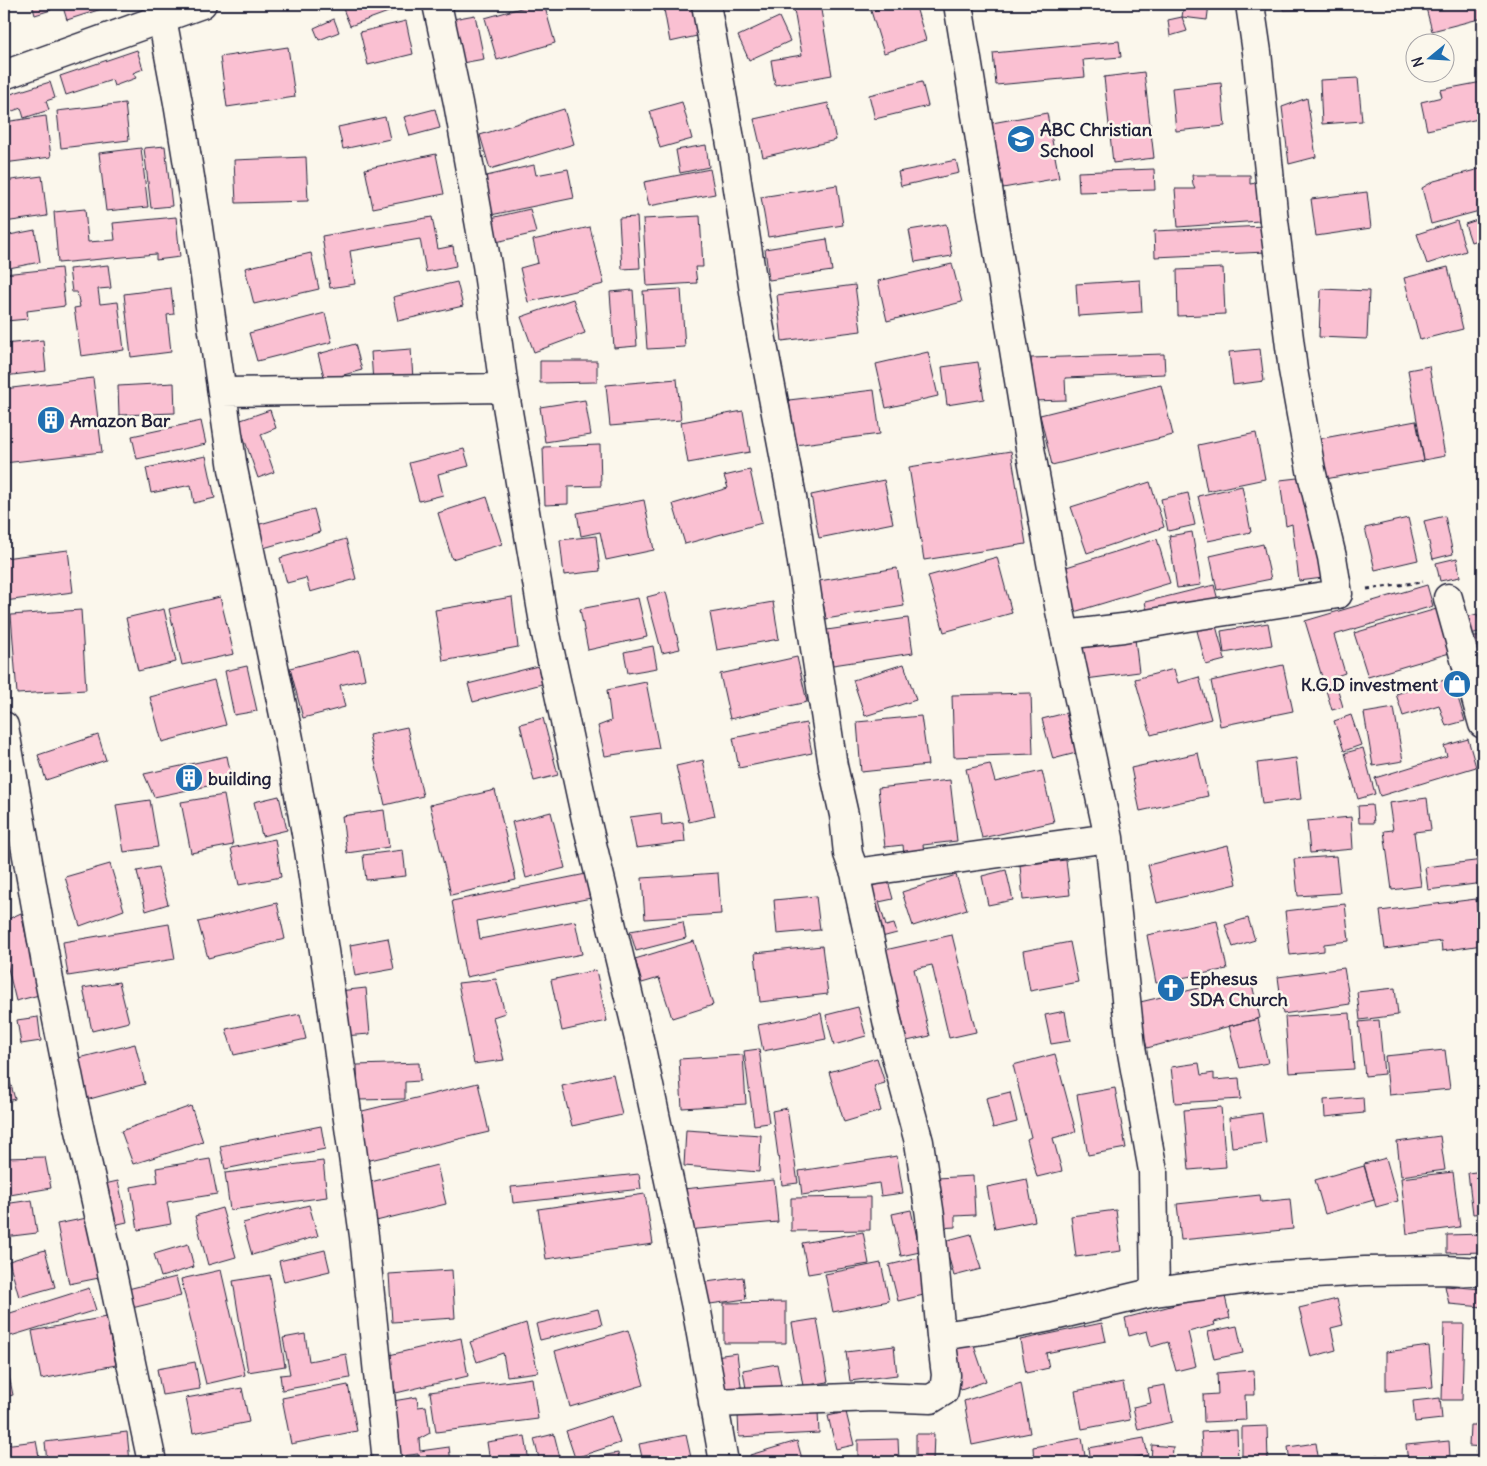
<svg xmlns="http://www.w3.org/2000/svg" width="1487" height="1466" font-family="Delius,sans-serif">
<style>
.building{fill:#fac0d2;stroke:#22223b}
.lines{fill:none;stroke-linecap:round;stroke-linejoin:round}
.minor-casing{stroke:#22223b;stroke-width:31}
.path{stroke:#22223b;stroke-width:3;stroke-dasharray:4 4;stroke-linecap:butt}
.minor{stroke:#fbf7ec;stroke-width:28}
.labels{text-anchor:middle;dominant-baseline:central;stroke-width:5;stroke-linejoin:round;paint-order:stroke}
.poi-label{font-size:18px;font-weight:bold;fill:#22223b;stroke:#fbf7ec;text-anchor:start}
</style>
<rect width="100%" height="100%" fill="#fbf7ec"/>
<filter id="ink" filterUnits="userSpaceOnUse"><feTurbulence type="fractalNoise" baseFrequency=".02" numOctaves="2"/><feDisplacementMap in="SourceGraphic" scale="10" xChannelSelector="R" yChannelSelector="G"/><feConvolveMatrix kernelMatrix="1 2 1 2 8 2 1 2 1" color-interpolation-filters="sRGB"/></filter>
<g filter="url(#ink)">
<path class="building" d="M32,4H49L51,10L35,15Z
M62,4H117L67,20Z
M341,4H410L350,26Z
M444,4H482L445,10Z
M535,4H544L555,43L497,60L485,18Z
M663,4H691L697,36L670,42Z
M746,4H780L747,9Z
M793,4H820L832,75L775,85L771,60L802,55Z
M895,4H915L926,40L884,53L871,11Z
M1184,4H1209L1207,20L1182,17Z
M1283,4H1341V9L1283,10Z
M1425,4H1480L1483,18L1432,31Z
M475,15L484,59L462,63L453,19Z
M779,17L790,41L749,60L738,36Z
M1182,17L1187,31L1170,36L1168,20Z
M334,19L339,32L319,40L314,28Z
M406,21L413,54L368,65L360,32Z
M1119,41L1121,57L1083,60L1085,77L996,85L993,53Z
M288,47L295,97L227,107L220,57Z
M137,50L143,69L133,73L136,78L114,86L112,80L66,95L60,76Z
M1144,72L1154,158L1113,163L1104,77Z
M1358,78L1362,121L1322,124L1320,80Z
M50,82L55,98L46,101L49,110L24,118L21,108L4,114V96Z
M922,82L928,106L875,119L869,95Z
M1482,82L1483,118L1427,130L1421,102L1442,97L1440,90Z
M1221,83L1225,126L1176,131L1172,88Z
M1307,98L1316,157L1289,164L1282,107Z
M682,102L692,139L660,148L650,111Z
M125,103L129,140L61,148L57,111Z
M828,103L836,140L763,157L754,119Z
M435,109L440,128L410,136L404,117Z
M564,109L574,144L490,169L480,135Z
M1047,113L1059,178L1003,188L992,123Z
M46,116L51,157L4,163V122Z
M385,117L390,139L343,149L338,127Z
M706,145L709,167L680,173L676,150Z
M165,146L172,206L151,208L144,148Z
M141,148L148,207L106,211L99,153Z
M436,154L444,194L373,208L365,169Z
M306,157L308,201L236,203L234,160Z
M956,160L959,173L901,186L898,172Z
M534,165L536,175L568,169L574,198L491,215L482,177Z
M1483,168V210L1431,224L1422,188L1434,181Z
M710,169L715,194L649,206L644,182Z
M1154,169L1155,190L1079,192L1078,172Z
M1192,175H1250V184L1256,183L1259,221L1178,227L1175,189H1195L1193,185Z
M42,176L47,216L4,222V181Z
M837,185L843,225L768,237L761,197Z
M1367,192L1371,228L1316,236L1311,199Z
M85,209L88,242L115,240L113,223L176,217L180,257L156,260V254L58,263L54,212Z
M530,209L536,233L496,242L491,218Z
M700,216L703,267H695L697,283L647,286L643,219Z
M432,217L438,249L453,246L456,266L426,272L420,239L350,251L355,284L330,288L322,236Z
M637,217L640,268L622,269L619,218Z
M1483,218V238L1471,242L1465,224Z
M1457,221L1466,251L1427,264L1417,234Z
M946,224L952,256L915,262L909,230Z
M1265,226L1266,252L1155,257L1154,231Z
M590,227L604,284L528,302L520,268L538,263L533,240Z
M35,230L40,262L4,269V236Z
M827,239L832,271L769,280L765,249Z
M311,253L319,289L254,304L245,268Z
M952,264L962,302L887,321L878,281Z
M108,265L111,288L98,289L100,304L118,302L124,350L81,356L74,308L80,307L77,292H72L69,269Z
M1448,267L1463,329L1420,340L1404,278Z
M61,268L65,306L27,311L28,319L6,321L4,300V274Z
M1223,268L1225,314L1178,316L1177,270Z
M1140,280L1142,312L1078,316L1076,284Z
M457,282L463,306L398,321L393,297Z
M855,285L861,331L782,341L777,295Z
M171,288L174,314L167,315L171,352L131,357L124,294Z
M681,289L685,347L647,349L643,291Z
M1321,289L1369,291L1367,339L1319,337Z
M633,290L637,346L614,348L610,292Z
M573,299L585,333L534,352L521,317Z
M325,313L332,342L257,361L249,333Z
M43,340L46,371L4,376V344Z
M355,344L362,370L325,380L318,354Z
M411,349L413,379L373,383L371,352Z
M1260,349L1264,381L1233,385L1229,352Z
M928,352L938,396L886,408L876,364Z
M1164,354L1165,374L1065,378L1066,400L1031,401L1030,368H1032L1031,358Z
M540,361H597V382L540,383Z
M978,362L984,399L947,405L942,367Z
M1429,366L1445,456L1424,460L1408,370Z
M93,378L102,452L4,463V389Z
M677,379L681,420L610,426L606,385Z
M174,383L175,413L119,415L118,386Z
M1161,385L1173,435L1052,465L1040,415Z
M874,390L880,434L795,445L789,400Z
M585,400L591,435L545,442L540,407Z
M270,410L276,428L261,434L274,472L258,478L238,421Z
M743,411L750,452L688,463L681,422Z
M201,421L206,444L137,459L132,436Z
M1416,421L1424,461L1320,480L1313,440Z
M1256,433L1265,479L1207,491L1198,445Z
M600,445L601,486L568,487V504L545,505L543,447Z
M464,449L469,466L438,474L443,495L419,501L409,463Z
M1011,451L1026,544L924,560L909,467Z
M206,456L215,498L194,503L191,485L151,493L146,468Z
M750,470L762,523L685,544L673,504L728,488L724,476Z
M1306,477L1323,578L1299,581L1292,524L1286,526L1280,480Z
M884,480L893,523L819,538L811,495Z
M1150,482L1164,527L1087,553L1071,507Z
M1242,486L1251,532L1208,541L1198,496Z
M1188,493L1195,525L1168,531L1161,499Z
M487,497L502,544L452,559L438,513Z
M644,500L654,550L606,560L600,532L581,536L577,513Z
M314,509L320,532L260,549L253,526Z
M1445,516L1453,554L1433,559L1424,521Z
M1408,518L1418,560L1375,570L1365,528Z
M1192,532L1201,585L1177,588L1169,536Z
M596,536L600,571L564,575L560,540Z
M346,539L356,579L310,592L306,578L287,583L280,558Z
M1157,539L1170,583L1074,612L1060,569Z
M1263,544L1271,579L1217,590L1210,556Z
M68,550L73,592L5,601L4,558Z
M997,557L1012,613L944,632L928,576Z
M1457,558L1460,577L1440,581L1436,563Z
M897,568L904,606L826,619L819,581Z
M1214,585L1219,604L1149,620L1145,602Z
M1427,585L1433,606L1334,635L1345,673L1334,677L1343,707L1332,710L1305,621Z
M666,592L680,649L662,653L647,597Z
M220,597L234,654L182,665L169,609Z
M512,597L518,647L443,661L435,610Z
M638,598L647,637L588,650L580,609Z
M773,602L779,639L717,650L710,613Z
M1440,608L1453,652L1368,677L1354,633Z
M164,609L176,662L138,671L126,618Z
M81,610L86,690L17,694L11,615Z
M1477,614L1482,631L1467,635L1463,618Z
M908,618L913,653L833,665L827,630Z
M1214,618L1225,660L1206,665L1195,623Z
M1268,623L1272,645L1224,653L1221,631Z
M1483,636V657L1472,659L1468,638Z
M1135,639L1139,672L1086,679L1082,645Z
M653,646L657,668L628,673L624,652Z
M359,650L365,679L340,685L345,707L303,718L290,668Z
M797,657L807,702L730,719L720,674Z
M904,664L916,700L865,716L853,680Z
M1283,665L1293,711L1220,726L1211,681Z
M247,666L257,711L234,715L225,671Z
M538,666L542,684L473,702L468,684Z
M1174,669L1178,683L1199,677L1211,719L1151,735L1135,679Z
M1452,678L1465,721L1446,726L1439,705L1403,716L1396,694Z
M214,680L226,725L162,742L150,697Z
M646,682L659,748L605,756L598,726L611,721L607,690Z
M1031,693L1033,754L954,757L952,695Z
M1394,708L1403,761L1373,766L1364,713Z
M1066,713L1076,753L1053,759L1042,719Z
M1351,715L1361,745L1344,751L1334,721Z
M921,716L928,765L861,772L857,722Z
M543,718L558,775L534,781L520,724Z
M806,723L812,753L739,768L733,738Z
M407,727L423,796L385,805L369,735Z
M98,735L106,760L46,780L38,755Z
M1468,739L1476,767L1380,796L1375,778L1447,756L1444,746Z
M1363,748L1375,794L1358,799L1345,753Z
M1198,753L1208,796L1140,811L1131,768Z
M227,756L232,781L154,797L144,774Z
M1296,758L1301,799L1262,804L1257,763Z
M703,760L715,816L689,822L676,766Z
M990,764L995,782L1042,771L1054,822L982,838L966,769Z
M950,780L957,841L923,845L924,853L904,856L903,845L885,847L878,788Z
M495,790L516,880L451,895L430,805Z
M224,795L233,845L191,853L181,802Z
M279,796L287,830L262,836L254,802Z
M1427,798L1431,830L1414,832L1421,886L1392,890L1384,831L1393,830L1389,803Z
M150,800L158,847L124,852L116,805Z
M1372,805L1374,823H1359L1358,806Z
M384,810L389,847L347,853L342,816Z
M4,811L10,836L4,838Z
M551,812L565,868L526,878L512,822Z
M661,813L662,825L683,822L685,842L636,848L630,817Z
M1351,817L1353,849L1310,853L1307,821Z
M275,839L281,877L239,885L231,848Z
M1228,845L1237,884L1157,903L1148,865Z
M403,850L406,876L366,880L363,855Z
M1336,856L1340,893L1298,896L1294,859Z
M1066,860L1070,895L1023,900L1020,865Z
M1483,860V883L1428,890L1425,867Z
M110,864L124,910L80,926L65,877Z
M158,867L168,904L146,911L137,871Z
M1006,870L1013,900L988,905L982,876Z
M718,873L721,914L645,919L642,878Z
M586,874L591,898L477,921L480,939L575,921L582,954L466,977L452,901Z
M956,875L967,909L913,926L902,892Z
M888,881L893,899L879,902L886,926L894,924L897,933L878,938L865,888Z
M816,896L820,930L777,934L774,900Z
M1476,899L1482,945L1442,951L1441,941L1385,949L1380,911Z
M277,903L285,939L208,958L198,922Z
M1345,904L1349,941L1324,944V951L1290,955L1285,911Z
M21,913L39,995L16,1001L4,952V921Z
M1248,918L1255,940L1233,947L1225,925Z
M1217,921L1227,969L1156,983L1147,935Z
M683,922L686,938L636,951L630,931Z
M169,924L175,959L68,976L63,942Z
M952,935L976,1032L949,1038L932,965L914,969L930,1036L907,1041L885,950Z
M388,938L394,969L355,976L350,945Z
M694,941L713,1005L672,1018L659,978L642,983L635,959Z
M1070,942L1078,982L1030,991L1023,951Z
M822,946L828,994L760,1002L755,953Z
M1344,968L1350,1004L1283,1014L1278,977Z
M596,970L607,1021L562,1031L551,980Z
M1250,976L1260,1018L1147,1048L1136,1003Z
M496,979L505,1013L493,1017L504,1060L474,1064L458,983Z
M119,982L129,1022L92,1031L83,988Z
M366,988L370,1034L343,1036L339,991Z
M1395,988L1398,1015L1360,1020L1357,992Z
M858,1007L866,1036L834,1045L826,1015Z
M1065,1011L1070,1041L1051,1044L1045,1015Z
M821,1013L826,1039L763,1051L758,1025Z
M1350,1013L1354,1069L1289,1073L1285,1017Z
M300,1014L306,1039L234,1055L226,1029Z
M38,1017L41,1041L21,1044L17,1020Z
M1258,1019L1268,1063L1240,1068L1229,1026Z
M1379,1020L1384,1074L1365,1076L1359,1022Z
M135,1044L145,1084L86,1100L75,1059Z
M759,1049L769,1123L754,1125L744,1051Z
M1445,1050L1450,1089L1389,1095L1385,1056Z
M1055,1054L1076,1132L1053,1138L1062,1171L1037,1177L1027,1139L1031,1137L1013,1065Z
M743,1055L746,1104L682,1108L679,1059Z
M877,1058L885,1083L874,1086L881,1111L844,1122L829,1072Z
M419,1063L420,1081L405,1082V1099L358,1100L357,1065Z
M1199,1063L1201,1075L1214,1073V1080L1239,1078L1241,1099L1175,1103L1171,1067Z
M6,1068L15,1099L4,1102V1069Z
M613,1074L622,1115L572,1126L562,1086Z
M478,1083L489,1132L366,1161L354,1113Z
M1115,1088L1126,1148L1088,1155L1077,1095Z
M1010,1092L1017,1122L993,1128L986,1098Z
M1363,1097L1364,1113L1325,1117L1324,1100Z
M191,1106L203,1142L133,1164L121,1131Z
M1221,1107L1226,1167L1189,1170L1184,1110Z
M787,1108L798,1183L782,1185L772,1111Z
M1262,1113L1266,1143L1232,1147L1229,1118Z
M321,1126L325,1149L225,1169L220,1146Z
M686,1130L761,1135L759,1172L684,1166Z
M1440,1136L1445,1170L1401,1176L1397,1142Z
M897,1156L903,1193L881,1196L879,1183L802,1195L799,1171Z
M45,1157L51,1188L4,1196V1158Z
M1386,1158L1398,1201L1376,1207L1364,1164Z
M210,1159L217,1194L167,1202L171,1224L138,1230L131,1187L158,1182L156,1168Z
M323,1161L327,1197L230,1210L225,1173Z
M437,1165L446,1204L372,1222L363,1184Z
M1364,1166L1374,1200L1325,1214L1315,1180Z
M1483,1171V1213L1473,1214L1468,1173Z
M1453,1172L1460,1227L1407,1234L1401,1178Z
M639,1174L641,1189L513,1203L511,1187Z
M973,1176L975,1215L955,1216V1227L939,1228L937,1178Z
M1027,1179L1035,1221L995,1229L987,1187Z
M774,1180L778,1222L687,1230L683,1189Z
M118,1181L127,1222L109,1226L100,1185Z
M645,1194L653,1244L546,1259L538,1209Z
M1260,1195L1261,1202L1290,1199L1293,1229L1181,1240L1177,1204Z
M870,1197V1230L791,1231V1198Z
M32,1200L37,1233L4,1237V1204Z
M309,1205L318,1236L252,1255L243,1223Z
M222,1208L236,1257L208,1265L195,1216Z
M911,1210L920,1252L901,1256L892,1214Z
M1116,1210L1121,1251L1076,1257L1071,1216Z
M87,1218L99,1278L69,1284L57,1224Z
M863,1232L869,1264L808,1274L802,1243Z
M971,1234L981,1269L954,1276L944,1241Z
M1483,1234V1252L1447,1253V1235Z
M188,1244L194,1267L161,1277L154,1254Z
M45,1250L55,1287L19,1297L9,1261Z
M325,1250L330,1271L284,1282L279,1261Z
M919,1258L928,1294L898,1301L889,1265Z
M881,1263L889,1301L833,1312L825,1274Z
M221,1270L245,1375L206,1384L181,1279Z
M452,1270L455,1318L392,1322L389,1274Z
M270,1275L285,1366L248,1372L233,1281Z
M176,1277L181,1296L132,1308L128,1289Z
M743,1277L746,1299L703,1305L699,1283Z
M1445,1286L1483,1289V1307L1449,1304Z
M89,1288L96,1310L4,1338V1315Z
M1224,1292L1230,1318L1214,1322L1215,1325L1188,1332L1196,1366L1176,1371L1168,1342L1151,1347L1147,1331L1129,1336L1125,1318Z
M1337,1299L1343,1325L1331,1328L1336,1350L1311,1357L1299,1308Z
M786,1302V1343H724V1303Z
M598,1309L602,1325L540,1340L536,1324Z
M106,1317L116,1365L41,1379L32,1331Z
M817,1319L828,1382L803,1386L792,1323Z
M526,1323L538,1372L507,1376L503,1353L477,1362L470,1342Z
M1102,1323L1106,1341L1046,1353L1049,1368L1026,1373L1020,1340Z
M1444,1324H1464L1462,1400H1442Z
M1237,1326L1243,1353L1214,1359L1208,1332Z
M628,1330L644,1385L570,1407L555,1351Z
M305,1334L309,1361L346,1354L350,1378L282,1390L280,1375L290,1374L283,1338Z
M461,1338L468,1376L396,1393L385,1356Z
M973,1343L986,1381L961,1390L948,1352Z
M894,1346L897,1375L850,1381L846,1352Z
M1429,1346L1433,1387L1386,1391V1352Z
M4,1352L13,1395L4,1397Z
M737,1353L742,1394L720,1397L715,1356Z
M195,1362L200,1389L162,1395L157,1369Z
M777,1364L782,1390L747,1395L743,1370Z
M1254,1370L1255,1395H1245L1246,1420L1204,1422L1203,1395L1218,1394L1217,1373Z
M532,1378L538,1419L436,1432L430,1392Z
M1123,1382L1130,1420L1082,1429L1075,1391Z
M1021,1383L1030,1433L972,1445L964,1401Z
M348,1385L357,1431L291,1444L282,1398Z
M1165,1385L1172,1422L1138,1430L1133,1407L1151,1403L1148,1388Z
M242,1388L249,1422L193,1433L186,1398Z
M417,1397L418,1407L426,1406L430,1433L419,1439L420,1451L449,1447L451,1462H419L418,1454L395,1457L387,1402Z
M1440,1398L1442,1419L1415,1422L1413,1401Z
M818,1411L819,1433L739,1437L738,1415Z
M846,1412L854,1445L836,1449L828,1416Z
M611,1416L620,1443L575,1458L566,1431Z
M1470,1425H1483V1447L1469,1446Z
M1267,1426L1268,1462H1242V1427Z
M1237,1430L1238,1462H1203L1201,1432Z
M127,1432L130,1462H47L45,1442Z
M554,1434L561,1462H540L534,1439Z
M916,1434H934L933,1462H916Z
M686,1435L692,1462H643L639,1444Z
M525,1436L529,1462H490L487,1442Z
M1082,1438L1086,1462H1034L1033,1447Z
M1144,1438L1148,1455L1108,1462H1091L1089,1448Z
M898,1439L899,1462H858V1440Z
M36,1441L40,1462H4V1445Z
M797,1441L803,1462H752L750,1455Z
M1449,1441L1450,1458L1434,1460L1435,1462H1408L1406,1445Z
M1316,1443L1319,1462H1290L1288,1447Z
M1152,1445L1173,1447L1172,1462H1151Z
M1476,1451H1483V1462H1477Z
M618,1453L619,1462H577V1460Z
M1378,1455L1379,1462H1332Z
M237,1457L238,1462H205Z"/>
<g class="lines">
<defs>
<path id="minor" d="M437,4L458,103L487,265L504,388L545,629L586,819L639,1039L697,1312L724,1462
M706,4L733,156L759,324L792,497L833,766L844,815L848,854L855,873L890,1034L919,1142L930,1216L941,1336L946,1375L944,1391L931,1399L875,1397L713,1403
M958,4L1030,448L1060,611L1109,838L1131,1047L1153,1171L1155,1292
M162,18L178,103L196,214L233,469L289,739L309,850L334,1018L364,1236L387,1462
M4,75L202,4
M222,392L504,388
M1448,598L1483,724
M1065,635L1123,628L1187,617L1338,594L1332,557L1311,470L1293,370L1274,221L1257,52L1250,4
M4,726L49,980L74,1104L109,1259L152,1462
M855,873L1109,838
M941,1336L983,1330L1050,1317L1155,1292L1265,1277L1365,1271L1445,1270L1483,1272"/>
</defs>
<use href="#minor" class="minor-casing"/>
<path class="path" d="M1367,589L1423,582"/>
<use href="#minor" class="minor"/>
</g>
</g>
<defs>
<symbol id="school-disc" viewBox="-11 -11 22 22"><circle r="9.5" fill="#1f6fb2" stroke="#fbf7ec"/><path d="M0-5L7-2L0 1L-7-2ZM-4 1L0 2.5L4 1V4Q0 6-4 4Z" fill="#fff"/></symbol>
<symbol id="building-disc" viewBox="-11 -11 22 22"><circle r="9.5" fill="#1f6fb2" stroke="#fbf7ec"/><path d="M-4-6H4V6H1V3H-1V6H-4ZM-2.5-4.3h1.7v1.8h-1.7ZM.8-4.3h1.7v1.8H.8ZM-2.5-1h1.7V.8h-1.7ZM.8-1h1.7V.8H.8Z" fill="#fff"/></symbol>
<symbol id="shop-disc" viewBox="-11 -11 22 22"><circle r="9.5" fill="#1f6fb2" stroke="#fbf7ec"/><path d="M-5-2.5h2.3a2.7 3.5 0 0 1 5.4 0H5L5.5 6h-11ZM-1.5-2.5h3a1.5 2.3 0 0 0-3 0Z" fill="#fff"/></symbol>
<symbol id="church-disc" viewBox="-11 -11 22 22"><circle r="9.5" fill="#1f6fb2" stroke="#fbf7ec"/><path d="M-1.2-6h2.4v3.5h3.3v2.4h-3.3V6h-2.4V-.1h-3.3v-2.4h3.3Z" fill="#fff"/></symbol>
</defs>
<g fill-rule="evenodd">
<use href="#school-disc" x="1005" y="123" width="32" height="32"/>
<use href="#building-disc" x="35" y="404" width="32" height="32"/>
<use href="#shop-disc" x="1441" y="668" width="32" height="32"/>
<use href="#building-disc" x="173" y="762" width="32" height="32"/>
<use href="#church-disc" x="1155" y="972" width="32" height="32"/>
</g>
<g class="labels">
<g class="poi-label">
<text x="1040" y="129">ABC Christian<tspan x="1040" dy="21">School</tspan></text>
<text x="70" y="420">Amazon Bar</text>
<text x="1438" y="684" text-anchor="end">K.G.D investment</text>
<text x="208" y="778">building</text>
<text x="1190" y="978">Ephesus<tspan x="1190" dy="21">SDA Church</tspan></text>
</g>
</g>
<rect width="1487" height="1466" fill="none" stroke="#fbf7ec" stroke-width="20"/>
<rect x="10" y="10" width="1467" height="1446" fill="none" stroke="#22223b" stroke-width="2" filter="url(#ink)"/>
<g transform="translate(1430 58) rotate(252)"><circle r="24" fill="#fbf7ec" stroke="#a4a2a5"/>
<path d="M0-4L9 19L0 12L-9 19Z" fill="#1f6fb2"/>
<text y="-8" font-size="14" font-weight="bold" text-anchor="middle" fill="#22223b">N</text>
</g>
</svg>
